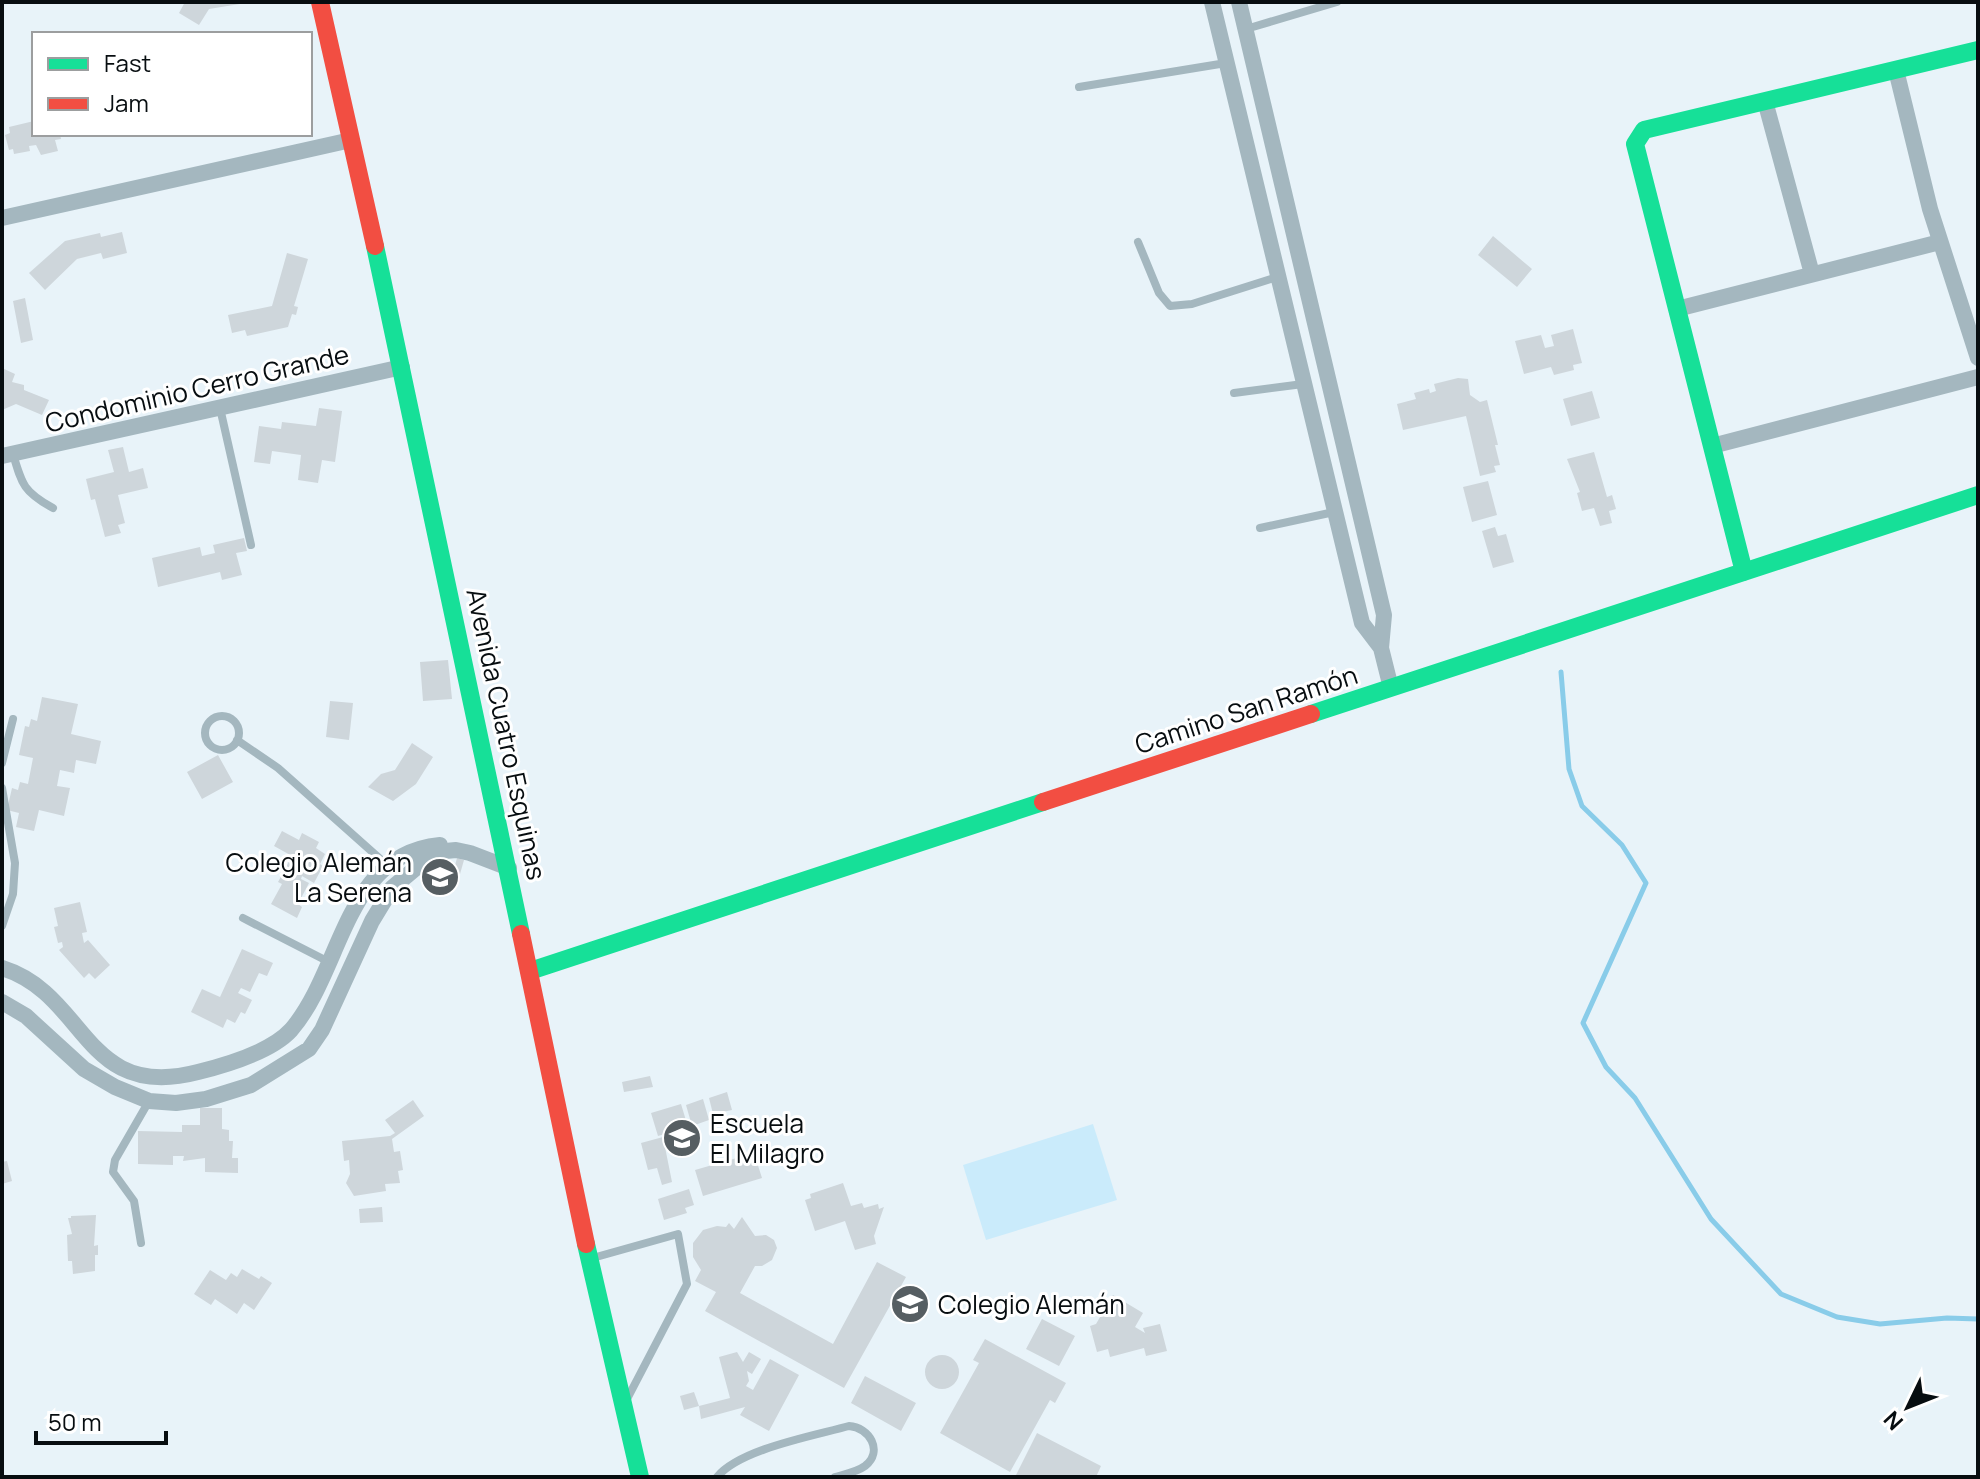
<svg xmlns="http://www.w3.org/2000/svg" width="1980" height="1479" font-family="Manrope,sans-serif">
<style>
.green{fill:#caebfb}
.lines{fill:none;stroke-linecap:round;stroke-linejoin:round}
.stream{stroke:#89cce9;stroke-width:5}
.building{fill:#ced6db}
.lane{stroke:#a4b7bf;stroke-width:8}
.street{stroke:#a4b7bf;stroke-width:16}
.fast{stroke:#16e098;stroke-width:18}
.jam{stroke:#f24e42;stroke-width:18}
.labels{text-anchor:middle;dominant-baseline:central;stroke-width:6;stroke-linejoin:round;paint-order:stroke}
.street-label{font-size:26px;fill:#070d10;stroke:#fff}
.poi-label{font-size:26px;fill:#070d10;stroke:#fff;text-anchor:start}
</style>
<rect width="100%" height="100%" fill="#e8f3f9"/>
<path class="green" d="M1093,1124L1117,1200L986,1240L963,1165Z"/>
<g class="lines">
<path class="stream" d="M1561,672L1569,769L1582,806L1622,845L1646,883L1583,1023L1606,1067L1635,1098L1711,1219L1781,1294L1837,1317L1880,1324L1947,1318L1978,1319"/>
</g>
<path class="building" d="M185,2H246V3L209,9L199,25L179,13Z
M34,121V134H60L61,139L55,140L58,151L41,155L36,145L29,146L30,151L14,154L13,149L9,150L5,135L10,133L9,127Z
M122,232L127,253L103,259L101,253L77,259L45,290L29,273L65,241L100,233L101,237Z
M1493,236L1532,269L1517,287L1478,255Z
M287,253L308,259L294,306L298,307L296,315L292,314L288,327L247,336L245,330L232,333L228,315L272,306Z
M25,298L33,340L21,343L13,301Z
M1573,329L1582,363L1573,365L1574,370L1554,375L1551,367L1524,374L1515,341L1541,335L1545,348L1554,346L1551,335Z
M2,368L15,374L12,382L24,385V390L49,400L42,415L16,404L2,410Z
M1458,378L1468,379L1470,395L1480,402L1487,400L1498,445H1495L1500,465L1494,466L1496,472L1480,476L1466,416L1403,430L1397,404L1416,399L1414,393L1429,389L1430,393L1436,391L1434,384Z
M1592,391L1600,418L1571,426L1563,399Z
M319,408L342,411L335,462L322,460L318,483L298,480L301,455L272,451L270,464L254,462L259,426L281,429L282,422L316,426Z
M123,447L129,472L143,468L148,488L118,495L125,523L118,525L121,533L105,537L95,499L91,500L86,479L114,472L108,450Z
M1594,452L1607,497L1612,495L1616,509L1609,511L1612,523L1600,526L1594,508L1582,511L1577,493L1580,492L1567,459Z
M1488,481L1497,515L1472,522L1463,487Z
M1495,527L1498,536L1506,534L1514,562L1493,568L1482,531Z
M244,538L247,551L236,553L242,575L222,580L220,572L158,587L152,558L200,547L202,556L215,553L213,545Z
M448,660L452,699L423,701L420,662Z
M42,697L78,704L71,734L101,741L96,764L76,760L74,773L60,770L57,786L70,788L64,816L39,810L34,831L16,827L19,813L7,810L12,788L18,790L20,782L28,784L33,758L19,755L25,726L29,727L31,719L37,721Z
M330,701L353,703L349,740L326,737Z
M412,743L433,757L416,784L393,801L368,787L381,774L395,770Z
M218,755L233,782L202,799L187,772Z
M282,831L299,840L302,833L319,842L316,848L325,854L320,864L323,866L314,883L302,876L301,879L309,883L298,904L302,907L297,918L271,904L282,884L278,882L292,856L274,846Z
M457,858L464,860L460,874L453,873Z
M80,902L87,932L82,933L84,943L88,940L110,965L95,979L89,973L84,978L59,950L63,947L62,942L58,943L54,927L58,926L54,908Z
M242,949L273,963L267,976L259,973L250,992L241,988L238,993L252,1000L245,1014L241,1012L235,1023L227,1019L223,1028L191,1012L202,989L220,997Z
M650,1076L653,1087L624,1092L622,1082Z
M727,1092L732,1110L713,1114L709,1098Z
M703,1099L709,1120L692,1126L686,1105Z
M413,1100L424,1116L392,1139L394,1152L400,1151L403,1170L398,1171L400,1183L385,1184L386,1191L354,1196L346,1183L350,1174L349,1160L344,1161L342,1141L390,1136L395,1133L385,1120Z
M681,1104L688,1127L658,1136L651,1113Z
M200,1108H222V1129L229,1130V1141H233L232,1158H238V1173L205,1172V1158L183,1161L184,1156H173V1165L138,1164V1131L182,1132V1125H200Z
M663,1137L672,1182L662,1185L657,1168L648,1170L641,1143Z
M754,1153L762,1178L703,1196L695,1170Z
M7,1161L12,1181L2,1184V1162Z
M843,1183L851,1206L862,1203L864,1208L878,1204L879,1209L884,1207L874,1236L876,1244L855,1250L845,1221L815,1231L805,1200L811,1198L810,1194Z
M689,1189L694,1205L685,1208L687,1213L664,1220L658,1199Z
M382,1207L383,1222L360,1223L359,1209Z
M96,1215L94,1246L98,1245V1255H95V1271L73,1274L72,1261H68L67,1235L72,1234L68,1218H71V1216Z
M742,1217L755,1236L766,1235L774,1240L777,1248L772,1260L762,1266H755L740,1293L833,1344L877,1262L906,1277L844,1388L705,1311L716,1292L695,1281L701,1270L693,1257V1243L703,1230L717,1226L726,1227L729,1223L734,1229Z
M242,1269L259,1279L261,1276L272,1283L254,1310L244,1303L237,1314L215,1299L211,1305L194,1294L210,1270L226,1280L231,1273L237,1277Z
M1113,1295L1143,1313L1135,1327L1145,1333L1143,1328L1160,1324L1167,1351L1146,1356L1144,1348L1110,1357L1108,1349L1097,1352L1090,1326L1096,1324Z
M1042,1319L1075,1336L1059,1366L1026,1349Z
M985,1339L1066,1383L1055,1403L1050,1400L1010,1472L940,1433L979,1363L973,1360Z
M737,1352L743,1362L749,1352L761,1359L752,1374L747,1371L749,1381L746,1386L753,1390L770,1359L799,1375L769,1431L740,1415L745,1407L701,1419L699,1406L684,1410L680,1396L694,1392L699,1406L730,1398L719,1357Z
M925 1372a17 17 0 1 1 34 0a17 17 0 1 1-34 0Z
M865,1376L916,1403L901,1431L851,1403Z
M1037,1433L1101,1466L1096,1477H1015Z"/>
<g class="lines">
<path class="lane" d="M1246,29L1337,2
M1079,87L1226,63
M1138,242L1159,293L1170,306L1192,304L1277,277
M1234,393L1303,384
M220,408L251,545
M13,454C22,485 24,492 53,508
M1260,528L1334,512
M205 733a17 17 0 1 1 34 0a17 17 0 1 1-34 0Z
M237,740L278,768L387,865
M2,763L13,719
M2,788L15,863L13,894L2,926
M243,918L329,962
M141,1243L134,1201L113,1172L115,1160L149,1101
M589,1259L678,1234L687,1284L626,1401
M717,1477C740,1449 813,1436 849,1426C869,1427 884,1451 865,1466C857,1472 845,1474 835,1477"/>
<path class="street" d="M1212,2L1362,623L1381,648
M1239,2L1384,615L1381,648L1391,688
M1896,70L1930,209L1978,358
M1765,101L1812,274
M2,218L351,140
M1677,309L1940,242
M1712,446L1978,377
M2,456L402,367
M2,968C88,995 83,1102 198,1072C226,1065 271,1052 291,1030C343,970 344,854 440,845
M2,1002L26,1016L84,1069L115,1087L149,1101L176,1103L206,1099L251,1085L309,1049L322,1030L372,921L392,888L435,852L456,850L470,853L509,868"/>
<path class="fast" d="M375,246L521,934
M1744,572L1635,144L1644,130L1978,50
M1311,714L1978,495
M530,971L1043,802
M586,1244L640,1477"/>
<path class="jam" d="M320,2L375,246
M1043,802L1311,714
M521,934L586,1244"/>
</g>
<defs>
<symbol id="school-disc" viewBox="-11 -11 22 22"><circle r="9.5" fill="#565e62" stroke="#fff"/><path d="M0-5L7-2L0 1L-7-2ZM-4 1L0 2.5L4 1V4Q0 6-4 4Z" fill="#fff"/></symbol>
</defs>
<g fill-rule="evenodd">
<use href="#school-disc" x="418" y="855" width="44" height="44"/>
<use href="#school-disc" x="660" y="1116" width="44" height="44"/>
<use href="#school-disc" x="888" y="1282" width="44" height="44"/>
</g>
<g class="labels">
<g class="street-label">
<text transform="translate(197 388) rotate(-13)">Condominio Cerro Grande</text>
<text transform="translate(1246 709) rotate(-18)">Camino San Ramón</text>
<text transform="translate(507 734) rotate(78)">Avenida Cuatro Esquinas</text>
</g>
<g class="poi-label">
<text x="412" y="862" text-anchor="end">Colegio Alemán<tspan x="412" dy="30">La Serena</tspan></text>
<text x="710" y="1123">Escuela<tspan x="710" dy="30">El Milagro</tspan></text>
<text x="938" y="1304">Colegio Alemán</text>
</g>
</g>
<rect width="1980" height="1479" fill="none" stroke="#070d10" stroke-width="8"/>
<rect x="32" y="32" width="280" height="104" fill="#ffffff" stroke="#9c9e9f" stroke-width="2"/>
<rect x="48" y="58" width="40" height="12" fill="#16e098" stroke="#9c9e9f" stroke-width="2"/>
<text x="104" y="72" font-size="24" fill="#070d10">Fast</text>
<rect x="48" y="98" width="40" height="12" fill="#f24e42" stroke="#9c9e9f" stroke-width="2"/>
<text x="104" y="112" font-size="24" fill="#070d10">Jam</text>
<g transform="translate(1908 1407) rotate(227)" stroke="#ffffff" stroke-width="6" paint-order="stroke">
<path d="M0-6L14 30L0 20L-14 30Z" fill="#070d10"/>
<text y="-12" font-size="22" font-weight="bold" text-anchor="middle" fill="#070d10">N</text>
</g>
<path d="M36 1431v12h130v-12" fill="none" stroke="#070d10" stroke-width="4"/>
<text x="48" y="1431" font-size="24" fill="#070d10" stroke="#ffffff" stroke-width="6" paint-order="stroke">50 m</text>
</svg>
